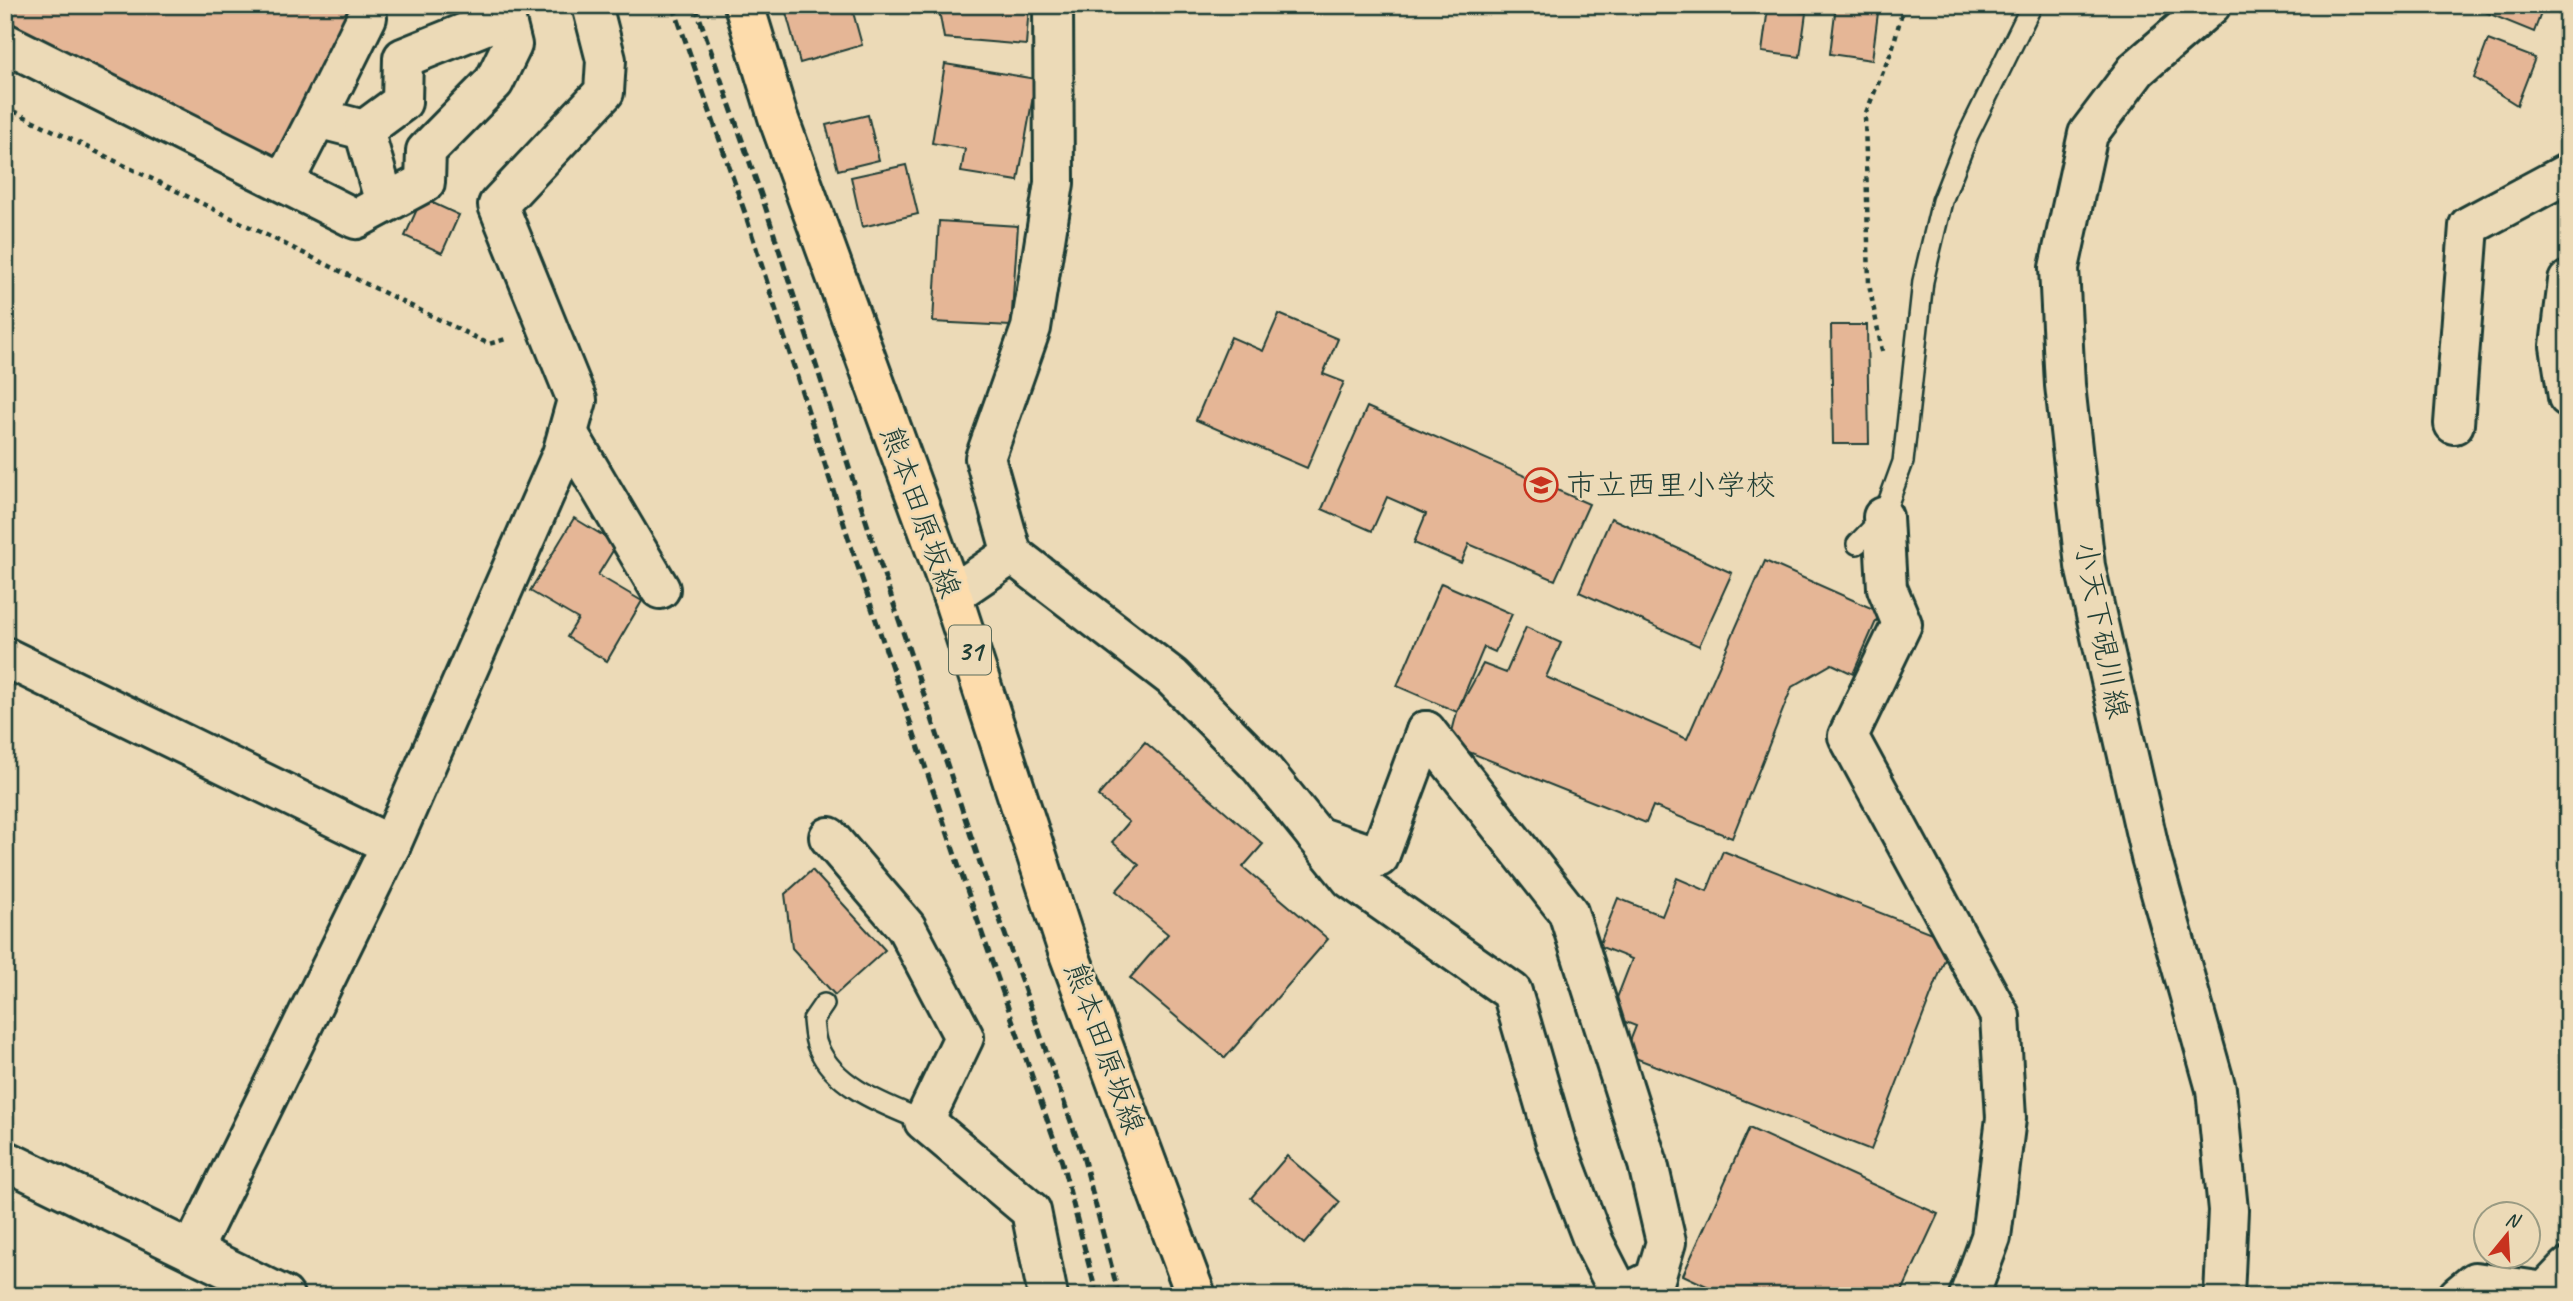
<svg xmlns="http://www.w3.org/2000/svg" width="2573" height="1301" font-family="Caveat,'Klee One',sans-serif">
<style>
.building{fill:#e5b696;stroke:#1f3d34;stroke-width:2}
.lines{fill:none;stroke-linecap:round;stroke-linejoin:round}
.service-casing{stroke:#1f3d34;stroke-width:24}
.minor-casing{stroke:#1f3d34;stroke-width:44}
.secondary-casing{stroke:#1f3d34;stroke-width:44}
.primary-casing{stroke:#1f3d34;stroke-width:44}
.path{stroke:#1f3d34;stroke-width:4.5;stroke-dasharray:5 5;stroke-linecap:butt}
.service{stroke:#ecdab7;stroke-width:19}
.minor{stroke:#ecdab7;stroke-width:38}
.secondary{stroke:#ecdab7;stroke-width:38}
.primary{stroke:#fddcac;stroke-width:38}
.rail{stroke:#1f3d34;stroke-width:5;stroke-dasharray:10 5;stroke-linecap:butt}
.labels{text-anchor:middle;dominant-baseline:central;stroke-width:5;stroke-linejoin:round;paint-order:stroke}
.shield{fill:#ecdab7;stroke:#5c6c5b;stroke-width:2}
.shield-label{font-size:28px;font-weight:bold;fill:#1f3d34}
.poi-label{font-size:30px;fill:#1f3d34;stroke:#ecdab7;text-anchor:start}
.street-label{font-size:30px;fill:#1f3d34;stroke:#ecdab7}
</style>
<rect width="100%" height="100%" fill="#ecdab7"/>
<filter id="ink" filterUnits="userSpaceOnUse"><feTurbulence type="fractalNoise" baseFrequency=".0143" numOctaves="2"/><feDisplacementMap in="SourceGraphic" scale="14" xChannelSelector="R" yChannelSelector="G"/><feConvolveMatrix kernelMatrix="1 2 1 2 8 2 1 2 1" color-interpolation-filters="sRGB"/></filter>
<g filter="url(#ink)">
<g class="building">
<polygon points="5,5 359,5 277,172 5,39"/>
<polygon points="784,5 851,5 862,45 800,63"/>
<polygon points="938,5 1029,5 1026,45 944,38"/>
<polygon points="1836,5 1879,5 1872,60 1830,54"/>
<polygon points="2476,5 2544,5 2534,32 2475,8"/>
<polygon points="1768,8 1806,13 1800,57 1762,52"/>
<polygon points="2488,40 2535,58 2517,105 2474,78"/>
<polygon points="945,64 1036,79 1018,181 961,172 965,149 932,143"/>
<polygon points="868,115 879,160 838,170 826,125"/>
<polygon points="906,165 918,214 862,227 851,177"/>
<polygon points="422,198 459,215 442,253 405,236"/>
<polygon points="939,221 1018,226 1011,326 933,322"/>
<polygon points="1279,314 1338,339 1323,374 1344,382 1307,468 1196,420 1231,337 1263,351"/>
<polygon points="1831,325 1867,325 1869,444 1833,444"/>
<polygon points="1367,407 1589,504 1555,580 1469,544 1461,563 1414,543 1426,514 1387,497 1372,531 1322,509"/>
<polygon points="574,518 617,544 598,575 642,601 607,661 567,637 578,619 530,591"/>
<polygon points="1611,518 1732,573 1699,646 1579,592"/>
<polygon points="1765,561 1880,612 1853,674 1832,664 1792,687 1732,838 1653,806 1646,823 1449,744 1457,712 1483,664 1506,673 1526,627 1561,643 1546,677 1687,739"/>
<polygon points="1441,583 1512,614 1495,652 1484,647 1457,712 1397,686"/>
<polygon points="1145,742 1263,844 1243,867 1328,939 1225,1058 1130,978 1168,934 1116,891 1139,865 1112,842 1129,822 1098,796"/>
<polygon points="1723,851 1952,941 1871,1150 1625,1054 1636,1026 1610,1016 1632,959 1599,946 1618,898 1662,916 1677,878 1707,891"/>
<polygon points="812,870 885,950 835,995 792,948 785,894"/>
<polygon points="1749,1128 1938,1214 1900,1296 1728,1296 1683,1275"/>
<polygon points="1287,1156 1340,1202 1304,1244 1251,1198"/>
</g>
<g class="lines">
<defs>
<g id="service">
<polyline points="1857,544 1883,517 1903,462 1923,281 1942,201 1968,135 2032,5"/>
<path d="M824 1004 813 1020C814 1028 814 1039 818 1047 835 1088 886 1105 924 1121"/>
</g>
<g id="minor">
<polyline points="5,43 356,219 425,182 426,151 494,82 512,45 502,5"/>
<polyline points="317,118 367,17"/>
<polyline points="284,182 317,118 364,130"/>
<polyline points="385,203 364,130 402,102 403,58 505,17"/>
<polyline points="2454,424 2469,226 2568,173"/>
<polyline points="568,433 660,589"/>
<polyline points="1883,517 1887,588 1902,624 1848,736 2000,1016 2006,1118 1991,1237 1969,1296"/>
<polyline points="1012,554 985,458 1031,328 1054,183 1053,5"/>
<polyline points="952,595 1012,554 1172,677 1260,766 1351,879 1512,992 1556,1143 1594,1243 1621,1296"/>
<polyline points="5,657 391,845"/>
<polyline points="1426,731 1568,912 1648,1164 1666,1242 1655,1279 1621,1296"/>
<polyline points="1316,836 1379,857 1426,731"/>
<polyline points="829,837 906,927 964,1037 924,1121 1031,1211 1048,1296"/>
<polyline points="5,1160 284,1296"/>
<polyline points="192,1251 391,845 562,454 577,400 498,205 604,92 606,60 592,5"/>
<polyline points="2458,1296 2475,1282 2545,1292 2568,1268"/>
</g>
<g id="secondary">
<polyline points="2211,5 2137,69 2088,134 2059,268 2065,385 2085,566 2151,857 2216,1089 2228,1210 2224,1296"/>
<polyline points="2568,281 2560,346 2568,397"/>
</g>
<polyline id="primary" points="744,5 778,117 952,595 1069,954 1196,1296"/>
</defs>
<use href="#service" class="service-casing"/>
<use href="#minor" class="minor-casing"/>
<use href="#secondary" class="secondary-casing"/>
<use href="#primary" class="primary-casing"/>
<g class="path">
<polyline points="5,107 489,344 509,338"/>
<polyline points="1882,351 1869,284 1865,115 1892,50 1904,5"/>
</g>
<use href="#service" class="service"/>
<use href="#minor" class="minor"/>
<use href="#secondary" class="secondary"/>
<use href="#primary" class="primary"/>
<g class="rail">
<polyline points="673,5 745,213 850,543 960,870 1062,1162 1097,1296"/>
<polyline points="695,5 765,206 871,536 980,863 1083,1156 1119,1296"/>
</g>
</g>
</g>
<defs>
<symbol id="school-ring" viewBox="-11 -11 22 22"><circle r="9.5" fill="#ecdab7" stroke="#c8321e" stroke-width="1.5"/><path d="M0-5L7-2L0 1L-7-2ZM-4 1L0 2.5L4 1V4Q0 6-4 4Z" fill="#c8321e"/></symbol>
</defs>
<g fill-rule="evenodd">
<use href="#school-ring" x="1522" y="466" width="38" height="38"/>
</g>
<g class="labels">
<rect class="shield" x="949" y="625.5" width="42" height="49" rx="5"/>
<g class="shield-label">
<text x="970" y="650">31</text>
</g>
<g class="poi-label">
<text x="1566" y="485">市立西里小学校</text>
</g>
<g class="street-label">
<text transform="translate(921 512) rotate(70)">熊本田原坂線</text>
<text transform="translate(2102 630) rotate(79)">小天下硯川線</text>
<text transform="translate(1105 1048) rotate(70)">熊本田原坂線</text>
</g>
</g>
<rect width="2573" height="1301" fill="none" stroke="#ecdab7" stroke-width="28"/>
<rect x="14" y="14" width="2545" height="1273" fill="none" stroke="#1f3d34" stroke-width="2.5" filter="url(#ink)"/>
<g transform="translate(2507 1235) rotate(18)"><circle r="33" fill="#ecdab7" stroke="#9a9b83" stroke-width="2"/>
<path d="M0-5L12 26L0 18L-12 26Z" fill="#c8321e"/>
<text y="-10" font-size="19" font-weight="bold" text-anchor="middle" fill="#1f3d34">N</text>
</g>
</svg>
